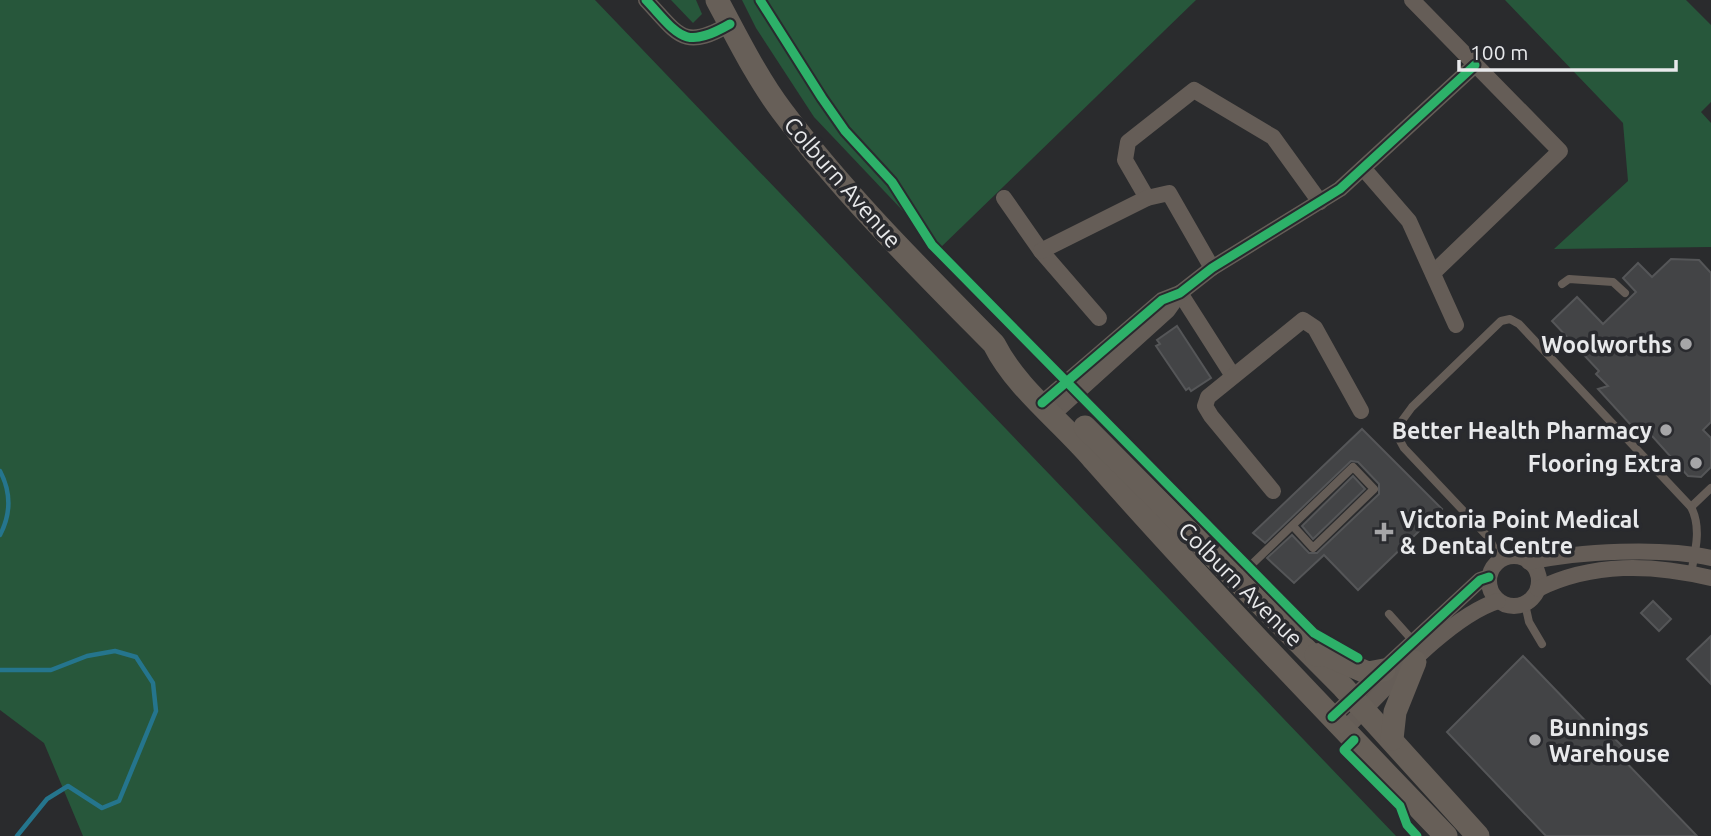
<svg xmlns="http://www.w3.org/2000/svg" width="1711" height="836" font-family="Ubuntu,sans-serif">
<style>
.green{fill:#27573b}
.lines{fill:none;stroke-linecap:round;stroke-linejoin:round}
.stream{stroke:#25758d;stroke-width:4.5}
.building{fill:#434446;stroke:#555658;stroke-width:2}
.service{stroke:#655d57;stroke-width:8}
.minor{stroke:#655d57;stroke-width:16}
.secondary{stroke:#675f58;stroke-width:23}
.cycleway-casing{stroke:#292a2e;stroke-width:13}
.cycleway{stroke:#2db169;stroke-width:9}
.poi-dot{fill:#a6a6a8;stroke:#292a2e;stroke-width:2.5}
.labels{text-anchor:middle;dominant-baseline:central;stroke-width:7;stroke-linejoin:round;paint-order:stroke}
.street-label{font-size:23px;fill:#e8e9eb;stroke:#292a2e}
.poi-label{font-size:23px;font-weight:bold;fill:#e8e9eb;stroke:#292a2e;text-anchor:end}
</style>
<rect width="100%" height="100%" fill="#2a2b2d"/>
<g class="green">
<polygon points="0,0 595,0 1396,836 83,836 44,743 0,710"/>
<polygon points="671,0 696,0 702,14 693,23"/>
<polygon points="742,0 1196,0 939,249 814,117 756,28"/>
<polygon points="1505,0 1686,0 1711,25 1711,102 1701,112 1711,123 1711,247 1554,249 1628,181 1623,123"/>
</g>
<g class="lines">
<g class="stream">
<path d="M0 471C11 492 11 514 0 535"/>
<polyline points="0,670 51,670 87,656 115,651 136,657 153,683 156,711 119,801 102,808 68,786 47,799 17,836"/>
</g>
</g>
<g class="building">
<polygon points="1671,259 1699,260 1711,273 1711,422 1703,430 1711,438 1711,467 1701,477 1688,476 1644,427 1640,435 1598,389 1608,386 1596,374 1599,371 1552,321 1577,297 1603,324 1636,292 1623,278 1638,263 1652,277"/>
<polygon points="1177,326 1211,378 1191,391 1189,388 1186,390 1156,346 1160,344 1157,340"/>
<polygon points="1362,429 1442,509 1358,590 1324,555 1294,583 1267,558 1292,535 1309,553 1317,553 1379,494 1379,484 1358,462 1351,461 1265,543 1253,533"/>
<polygon points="1353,476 1365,489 1313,539 1302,526"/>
<polygon points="1653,601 1671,619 1659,631 1641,613"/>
<polygon points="1711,636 1711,684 1687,659"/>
<polygon points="1523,656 1598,734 1604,728 1622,746 1616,752 1697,836 1546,836 1447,732"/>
</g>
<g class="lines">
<g class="service">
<polyline points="1562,284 1569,279 1613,282 1625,293"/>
<polyline points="1691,507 1711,488"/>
<path d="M1500 560 1489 538 1404 448 1398 437V426L1412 407 1501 321 1510 319 1519 324 1691 507C1702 528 1695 552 1691 573"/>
<polyline points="1239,579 1248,568 1353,467 1374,489 1313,548 1293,526"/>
<polyline points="1525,604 1529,622 1542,644"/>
<polyline points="1389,614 1414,642"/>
</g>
<g class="minor">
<path d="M646 0C679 35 683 51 730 24"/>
<polyline points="1412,0 1560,151 1433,273"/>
<polyline points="1363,168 1409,221 1456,325"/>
<polyline points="1004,198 1041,251 1099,318"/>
<polyline points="1147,198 1125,160 1128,142 1194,90 1273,137 1320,202"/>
<polyline points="1041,251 1147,198 1169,193 1212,268"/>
<polyline points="1180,293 1233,376"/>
<polyline points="1042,403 1162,300 1180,293 1212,268 1340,189 1475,65"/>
<polyline points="1053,414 1168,310 1180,293"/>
<polyline points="1273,491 1211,416 1205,406 1208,397 1303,320 1315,328 1361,411"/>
<circle cx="1514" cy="581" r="25"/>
<path d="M1529 562C1579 551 1662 547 1711 558"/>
<path d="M1538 589C1593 562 1652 564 1711 578"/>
<polyline points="1332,717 1480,580 1489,577"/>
<path d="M1344 730C1384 691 1447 617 1498 601"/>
</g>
<g class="secondary">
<path d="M717 0C737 37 757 78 782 111 845 195 920 269 994 344 1016 388 1062 422 1094 460 1208 589 1327 712 1446 836"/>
<polyline points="1085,427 1343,687 1478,836"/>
<polyline points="1316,655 1324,654 1368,673 1384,670"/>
<polyline points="1392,739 1395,712 1415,662"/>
</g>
<defs>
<g id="cycleway">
<path d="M646 0C679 35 683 51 730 24"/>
<polyline points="760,0 822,98 845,131 892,182 932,245 1314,633 1358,658"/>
<polyline points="1042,403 1162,300 1180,293 1212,268 1340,189 1475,65"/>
<polyline points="1332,717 1480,580 1489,577"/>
<polyline points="1354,740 1344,750 1400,806 1407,825 1417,836"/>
</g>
</defs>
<use href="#cycleway" class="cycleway-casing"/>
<use href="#cycleway" class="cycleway"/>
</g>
<g class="poi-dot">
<circle cx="1686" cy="344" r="7"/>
<circle cx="1666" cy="430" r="7"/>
<circle cx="1696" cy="463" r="7"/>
<path d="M1380.5 521.5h7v7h7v7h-7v7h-7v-7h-7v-7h7z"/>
<circle cx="1535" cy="740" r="7"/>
</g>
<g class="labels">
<g class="street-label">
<text transform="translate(843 182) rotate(49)">Colburn Avenue</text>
<text transform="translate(1241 584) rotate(45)">Colburn Avenue</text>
</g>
<g class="poi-label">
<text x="1672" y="344">Woolworths</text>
<text x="1652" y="430">Better Health Pharmacy</text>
<text x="1682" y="463">Flooring Extra</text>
<text x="1400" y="519" text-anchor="start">Victoria Point Medical<tspan x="1400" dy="26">&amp; Dental Centre</tspan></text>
<text x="1549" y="727" text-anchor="start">Bunnings<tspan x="1549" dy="26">Warehouse</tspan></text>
</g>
</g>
<path d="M1459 60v10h217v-10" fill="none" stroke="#e8e9eb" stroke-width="3.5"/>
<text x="1470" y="60" font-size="21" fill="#e8e9eb" stroke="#292a2e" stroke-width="5" paint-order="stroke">100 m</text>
</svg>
